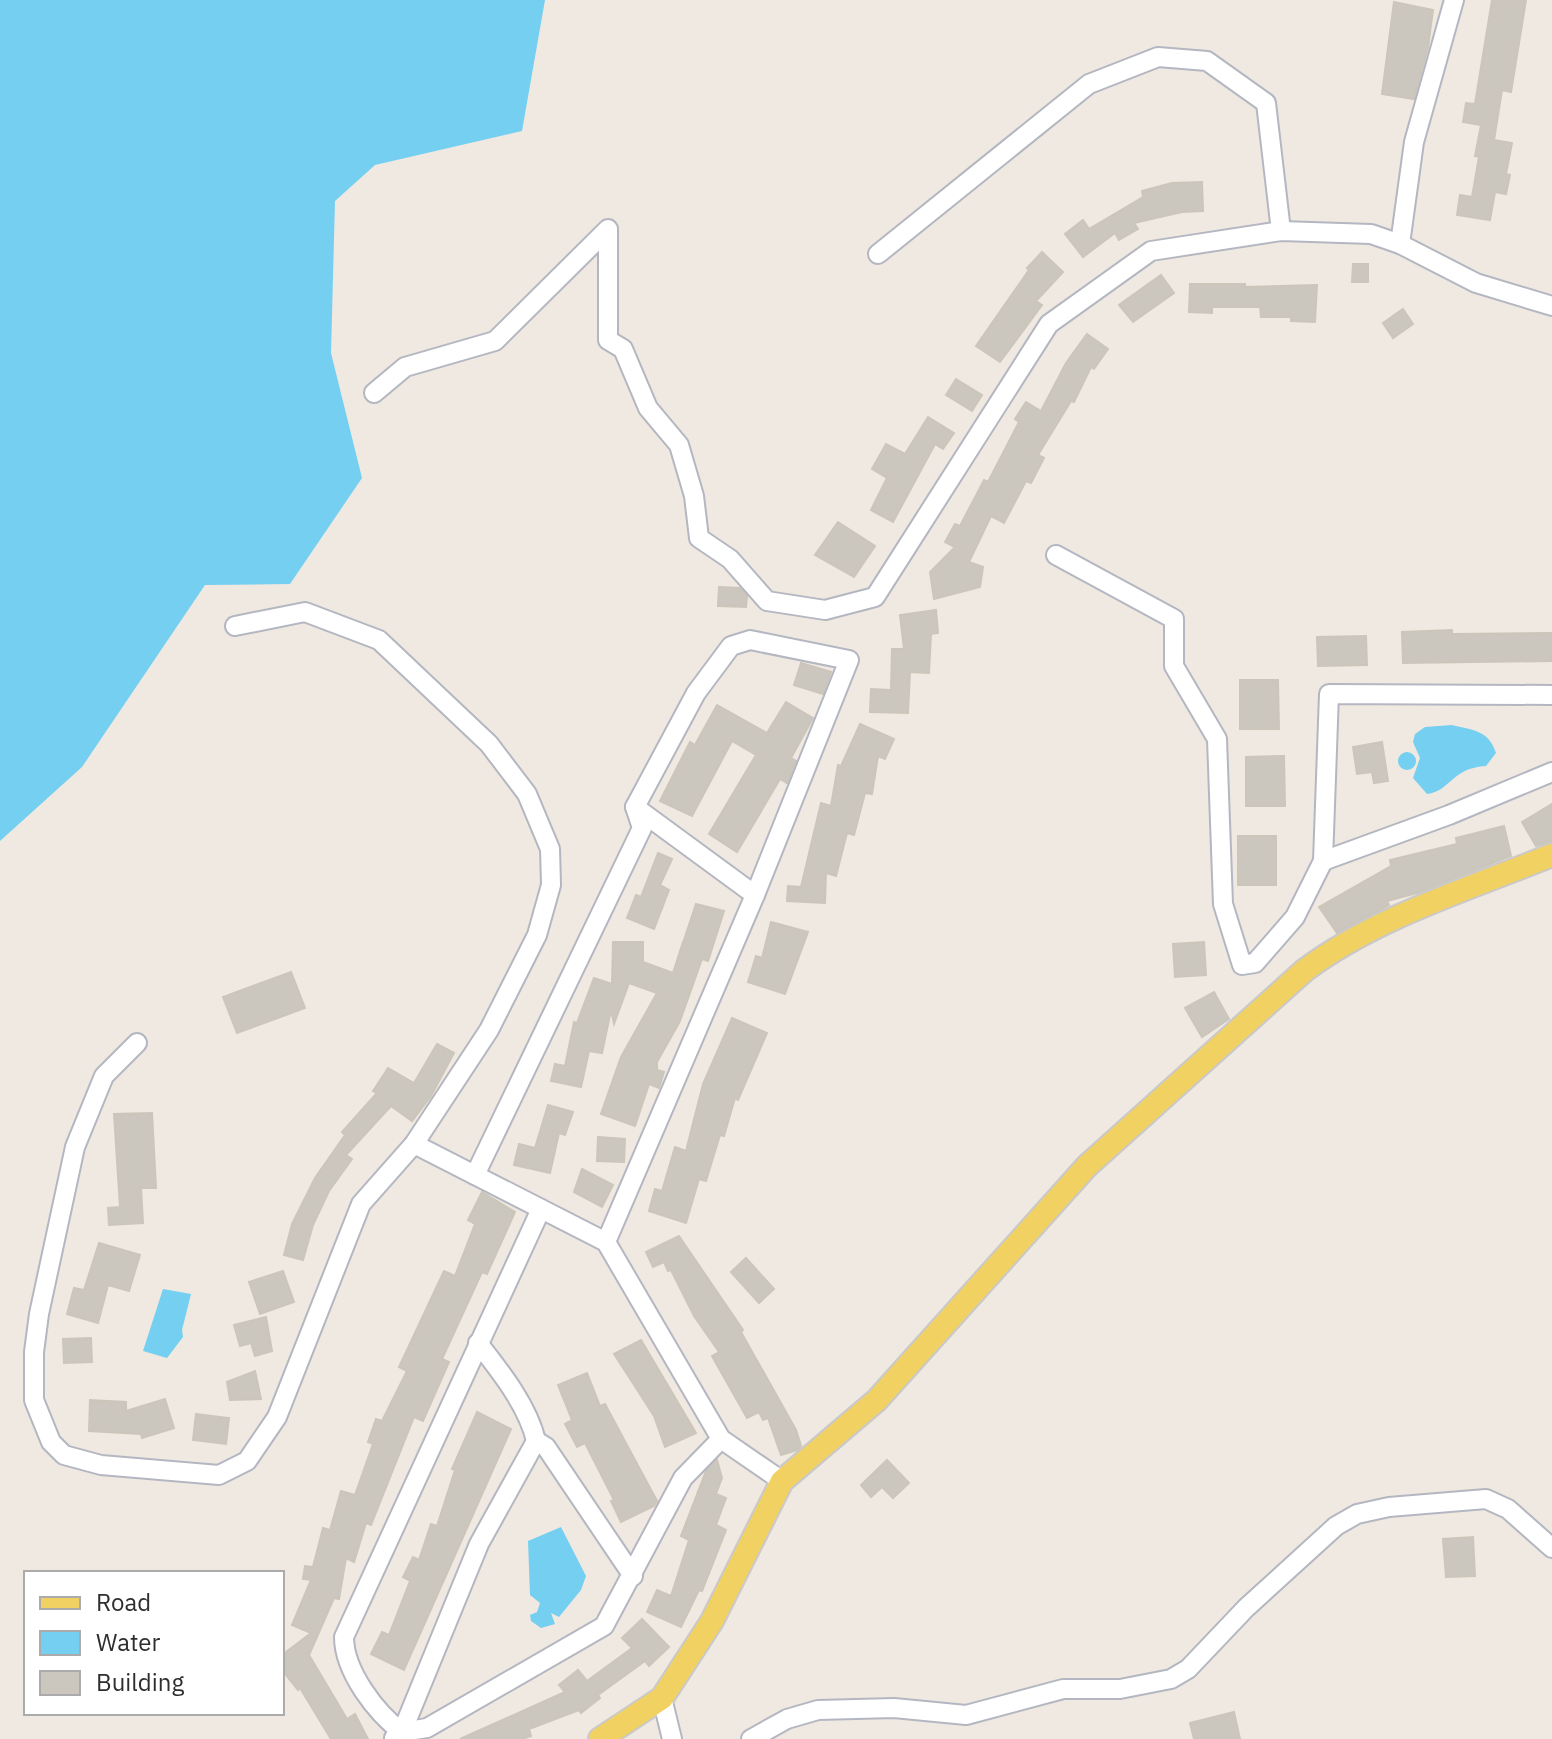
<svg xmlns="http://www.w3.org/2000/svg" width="1552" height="1739" font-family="'IBM Plex Sans',sans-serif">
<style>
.water{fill:#75cff0}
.building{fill:#cbc7bf;stroke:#cbc5ba;stroke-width:2}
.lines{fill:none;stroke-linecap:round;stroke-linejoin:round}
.minor-casing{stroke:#b4b7c1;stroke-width:22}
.major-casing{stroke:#c9c9c9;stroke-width:26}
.minor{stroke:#fff;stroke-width:18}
.major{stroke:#f2d163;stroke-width:22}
</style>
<rect width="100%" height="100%" fill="#efe9e1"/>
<g class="water">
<polygon points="0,0 545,0 522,131 375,165 335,201 331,353 362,478 290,584 205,585 82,767 0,841"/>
<path d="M1452 725C1472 730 1489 730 1496 753L1486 766C1451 768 1451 791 1427 794L1413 778 1420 758 1413 742 1415 734 1425 727Z"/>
<circle cx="1407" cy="761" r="9"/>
<polygon points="163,1289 191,1294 182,1330 183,1337 167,1358 143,1351"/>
<polygon points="561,1527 586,1576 581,1590 559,1617 551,1613 555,1624 541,1628 531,1621 530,1615 537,1612 540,1603 530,1595 528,1541"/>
</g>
<g class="building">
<polygon points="1492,0 1526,0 1511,92 1502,90 1494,140 1512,143 1506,174 1510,175 1506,194 1495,192 1490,220 1457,215 1460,195 1472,197 1479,157 1475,156 1481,125 1463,122 1466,103 1475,104"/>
<polygon points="1394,2 1433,10 1428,47 1414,99 1382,94"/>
<polygon points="1202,182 1203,211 1182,212 1134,223 1138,229 1119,240 1115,233 1083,257 1065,234 1083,220 1089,229 1143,197 1142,191 1172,183"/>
<polygon points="1042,252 1063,272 1036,301 1042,305 1000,362 976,346 1029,270 1027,268"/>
<polygon points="1353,264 1368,264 1368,282 1352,282"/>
<polygon points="1161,275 1174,293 1133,322 1119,305"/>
<polygon points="1190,284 1245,284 1245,287 1317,285 1315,322 1291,321 1291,317 1261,317 1260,307 1212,307 1212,313 1189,312"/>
<polygon points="1403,309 1413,324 1393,338 1383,323"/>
<polygon points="1087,334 1108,349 1094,369 1091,367 1074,402 1071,401 1038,455 1044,458 1031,483 1026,481 1004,523 991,516 969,562 983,567 980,587 934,599 930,572 955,547 945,542 955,524 960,526 984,480 988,482 1019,422 1015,419 1026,402 1041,411 1066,363"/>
<polygon points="956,379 982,395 972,411 946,395"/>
<polygon points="928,417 954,433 943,449 935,444 893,522 871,510 887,478 872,469 886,444 905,454"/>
<polygon points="838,522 875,546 854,577 815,555"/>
<polygon points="719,587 740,588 747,596 746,607 718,606"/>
<polygon points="936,610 938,633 931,634 929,673 910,672 908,713 870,712 871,689 891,690 892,649 904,649 900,615"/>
<polygon points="1452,630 1452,634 1552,633 1552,661 1403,663 1402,632"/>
<polygon points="1366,636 1367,665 1318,666 1317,637"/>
<polygon points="801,663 831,672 823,694 794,685"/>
<polygon points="1240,680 1278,680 1279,729 1240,729"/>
<polygon points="786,702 813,718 791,758 796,761 787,783 780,779 737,852 709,834 756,755 732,741 692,816 660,801 690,742 695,745 717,705 767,733"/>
<polygon points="860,724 894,739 885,759 878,756 872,794 865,793 854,835 847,833 836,876 826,873 825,903 787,901 788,886 801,887 821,803 831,806 838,765 841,766"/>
<polygon points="1382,742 1388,781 1374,783 1372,772 1357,774 1353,747"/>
<polygon points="1284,756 1285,806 1246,806 1246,757"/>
<polygon points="1552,804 1552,841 1536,846 1522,822"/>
<polygon points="1504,826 1511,856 1417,893 1387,901 1389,905 1337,933 1319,907 1391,866 1390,860 1457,844 1456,838"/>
<rect x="1238" y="836" width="38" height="49"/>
<polygon points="658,853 672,859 660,885 669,890 654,929 627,918 636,895 641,897"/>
<polygon points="696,904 724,911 708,961 702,959 680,1021 657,1062 657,1070 664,1072 659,1088 649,1084 635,1126 601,1114 621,1057 657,993 629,983 614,1024 611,1010 602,1053 589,1051 581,1087 551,1081 555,1064 565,1066 574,1022 577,1023 594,978 612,984 613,942 643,942 643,962 673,973 683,942 690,942 684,940"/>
<polygon points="771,922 808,932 785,994 748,982 756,956 762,958"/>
<polygon points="1204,942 1206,975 1175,977 1173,944"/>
<polygon points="291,972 305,1008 237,1033 223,997"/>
<polygon points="1214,992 1229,1019 1202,1037 1185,1008"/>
<polygon points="732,1018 767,1033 738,1100 735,1098 724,1136 720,1135 706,1181 699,1179 686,1223 649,1211 655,1189 662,1191 675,1147 686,1151 703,1084"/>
<polygon points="437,1044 454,1053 431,1096 412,1121 391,1106 346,1155 352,1159 329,1191 313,1225 303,1260 284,1255 292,1224 315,1178 345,1135 342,1132 377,1093 373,1091 388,1068 414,1083"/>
<polygon points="548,1105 573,1112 565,1135 559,1133 550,1173 514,1165 519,1144 535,1148"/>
<polygon points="152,1113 156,1188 141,1188 143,1223 109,1225 108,1208 120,1207 114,1114"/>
<polygon points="598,1137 625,1139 624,1162 597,1161"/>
<polygon points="582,1169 613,1185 602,1207 574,1192"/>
<polygon points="482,1192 515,1212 487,1274 482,1272 442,1359 449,1362 423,1421 414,1417 371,1525 366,1523 354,1562 346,1558 339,1599 334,1598 309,1655 347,1719 355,1714 368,1739 331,1739 300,1688 298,1690 282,1670 282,1655 311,1633 292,1625 311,1580 303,1579 305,1566 313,1567 323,1528 330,1530 341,1491 355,1495 373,1444 368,1442 376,1419 382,1421 407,1371 399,1367 444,1271 455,1276 475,1224 468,1220"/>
<polygon points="679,1236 743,1330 741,1332 796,1430 801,1446 797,1450 781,1455 768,1418 763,1420 759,1412 747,1418 712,1356 719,1352 694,1316 671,1270 668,1271 664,1262 653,1267 646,1252"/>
<polygon points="99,1243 140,1255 129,1291 108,1285 98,1323 67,1314 74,1288 84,1290"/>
<polygon points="746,1258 774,1289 759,1303 731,1272"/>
<polygon points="283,1271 294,1302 260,1314 249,1282"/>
<polygon points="266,1317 272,1351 255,1356 251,1343 240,1346 234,1325"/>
<polygon points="91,1338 92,1362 64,1363 63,1339"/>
<polygon points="641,1340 696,1433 665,1447 654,1416 614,1354"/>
<polygon points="255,1371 261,1399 230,1400 227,1382"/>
<polygon points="587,1373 600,1406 605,1404 657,1501 654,1506 621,1522 611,1501 614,1500 585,1443 577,1447 565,1424 572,1420 558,1385"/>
<polygon points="165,1399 174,1428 142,1438 141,1434 89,1431 90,1400 126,1402 126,1411"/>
<polygon points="477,1412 511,1429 404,1670 371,1654 382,1632 389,1635 410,1581 403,1577 413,1557 419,1560 431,1524 437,1526 455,1470 452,1469"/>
<polygon points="196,1414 229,1418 226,1444 193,1440"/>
<polygon points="717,1460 722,1478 716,1494 726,1498 716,1525 726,1530 702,1591 699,1590 681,1627 647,1612 657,1590 671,1596 689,1540 681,1536 706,1471"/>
<polygon points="887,1460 909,1483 893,1498 882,1487 871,1497 861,1485"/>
<polygon points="1473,1537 1475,1576 1446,1577 1443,1539"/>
<polygon points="642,1619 669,1647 649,1666 645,1661 598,1695 600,1698 581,1713 579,1710 529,1729 531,1736 522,1739 460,1739 565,1692 559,1685 578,1670 587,1681 632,1648 622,1638"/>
<polygon points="1234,1712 1240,1739 1194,1739 1190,1723"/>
</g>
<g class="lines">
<defs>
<g id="minor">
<polyline points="1400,244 1414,142 1454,0"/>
<polyline points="878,254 1089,84 1158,57 1207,61 1266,103 1281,231"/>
<polyline points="374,393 405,367 495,341 608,229 608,340 623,349 648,408 679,445 694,496 699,538 730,559 767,601 825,610 875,597 1049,324 1151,251 1281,231 1371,234 1400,244 1476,283 1552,306"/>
<polyline points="1056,555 1174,619 1174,666 1217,739 1223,904 1242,965 1255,963 1295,917 1323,861 1329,694 1552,695"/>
<polyline points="635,807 755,895"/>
<polyline points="1323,861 1449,815 1552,772"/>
<polyline points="137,1043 104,1076 75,1147 39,1314 34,1352 34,1400 51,1442 64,1455 101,1465 219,1475 247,1461 277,1417 361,1204 414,1144 489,1030 537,935 551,885 550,849 527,794 489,744 379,640 305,612 235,626"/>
<polyline points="414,1144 606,1242 721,1439 782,1481"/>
<polyline points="475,1175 642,828 635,807 696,693 731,646 750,640 849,660 755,895 606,1242"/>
<polyline points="536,1441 546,1447 633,1576"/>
<polyline points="662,1698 672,1739"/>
<path d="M402 1732C376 1713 344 1671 344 1637L541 1209"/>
<path d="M402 1732 479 1544 536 1441C528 1406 500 1371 478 1343"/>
<polyline points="394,1738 402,1732 427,1728 604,1626 683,1478 721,1439"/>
<polyline points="751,1739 787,1719 818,1710 894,1708 966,1715 1063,1689 1120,1689 1171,1679 1188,1669 1246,1608 1336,1526 1357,1514 1389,1507 1486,1499 1508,1509 1552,1548"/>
</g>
<path id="major" d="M600 1739 662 1698 712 1621 782 1481 877 1400 1087 1166 1305 970C1378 916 1469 889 1552 855"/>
</defs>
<use href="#minor" class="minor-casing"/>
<use href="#major" class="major-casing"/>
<use href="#minor" class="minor"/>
<use href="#major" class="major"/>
</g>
<rect x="24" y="1571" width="260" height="144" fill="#ffffff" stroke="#ababab" stroke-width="2"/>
<rect x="40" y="1597" width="40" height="12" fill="#f2d163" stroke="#ababab" stroke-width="2"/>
<text x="96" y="1611" font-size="24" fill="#2e2e2e">Road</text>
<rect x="40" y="1631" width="40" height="24" fill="#75cff0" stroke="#ababab" stroke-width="2"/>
<text x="96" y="1651" font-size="24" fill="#2e2e2e">Water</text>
<rect x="40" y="1671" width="40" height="24" fill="#cbc7bf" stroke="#ababab" stroke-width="2"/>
<text x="96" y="1691" font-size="24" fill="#2e2e2e">Building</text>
</svg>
